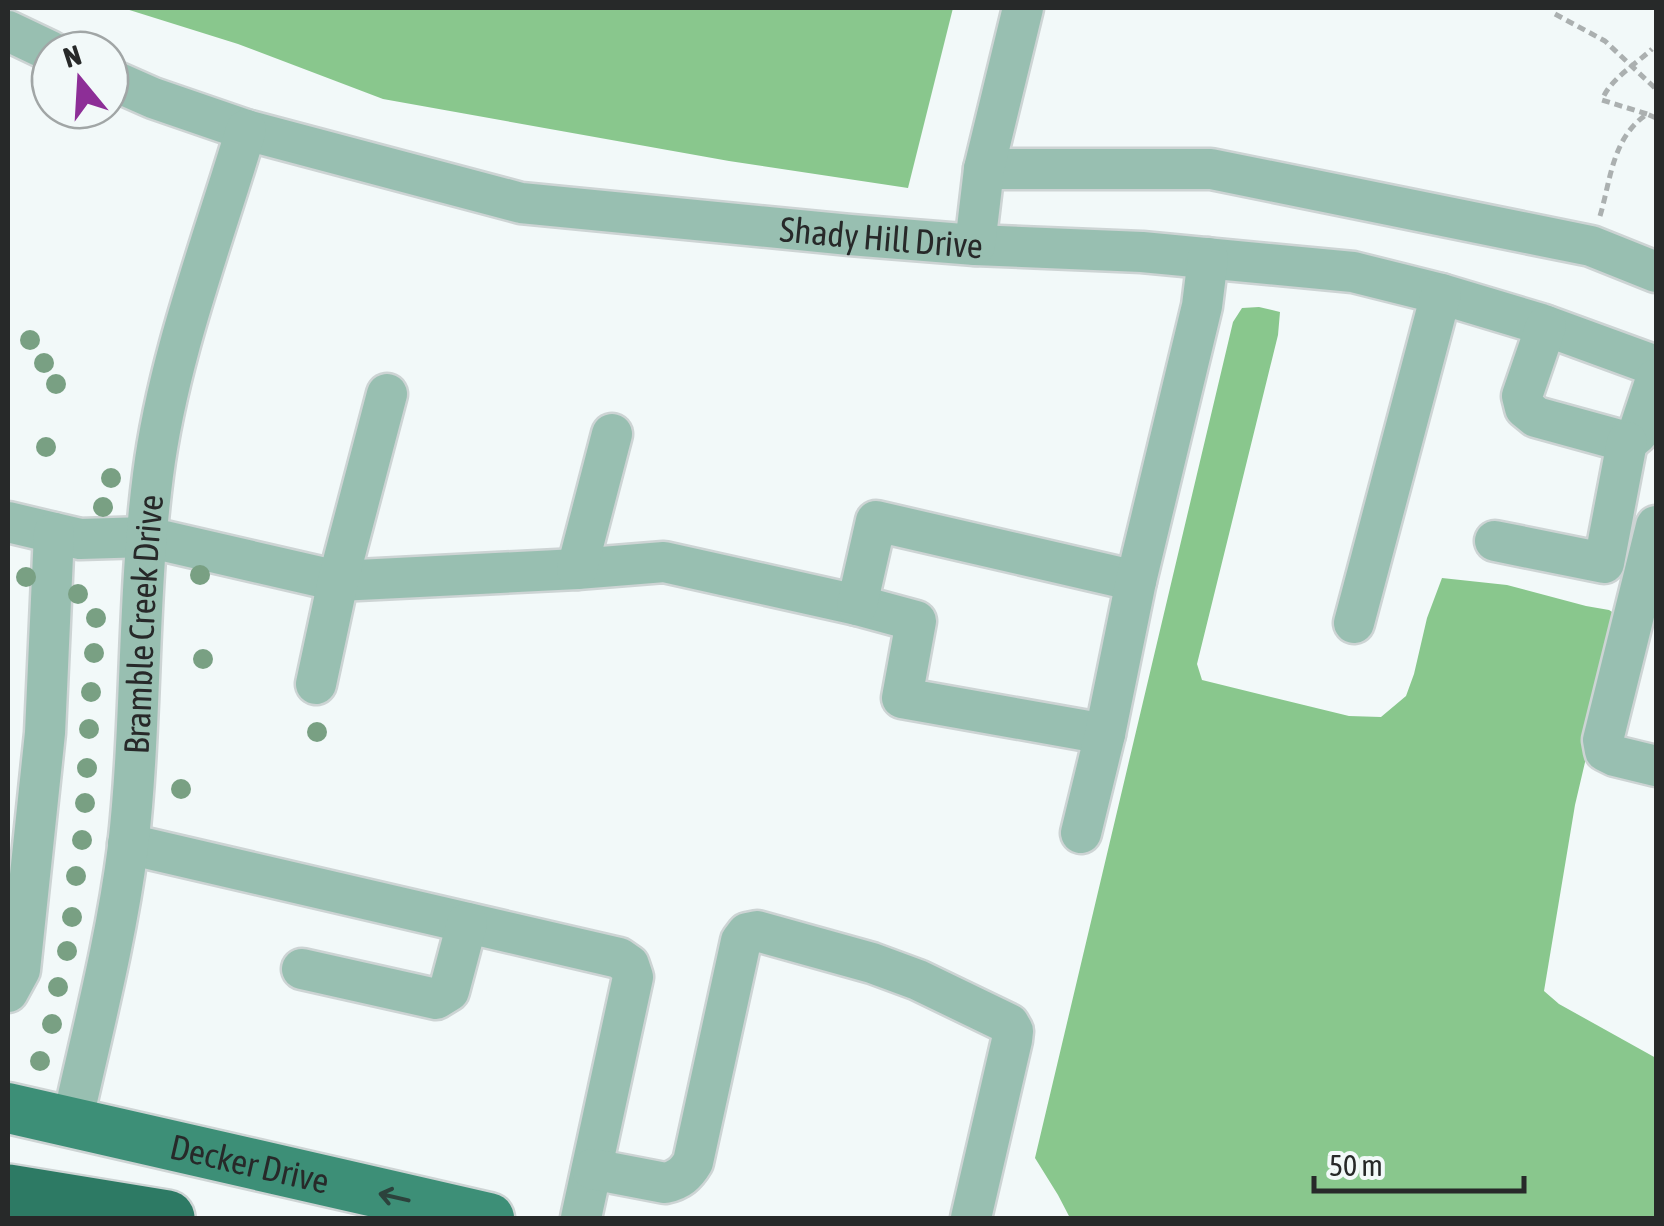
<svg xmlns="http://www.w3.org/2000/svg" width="1664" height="1226" font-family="'Asap Condensed',sans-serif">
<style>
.forest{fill:#89c78d}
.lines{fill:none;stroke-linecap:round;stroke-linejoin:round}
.minor-casing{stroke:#cdd4d4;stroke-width:45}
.major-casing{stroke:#cdd4d4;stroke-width:55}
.highway-casing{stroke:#cdd4d4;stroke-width:60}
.path{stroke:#abb0b0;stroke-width:5;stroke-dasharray:8 5;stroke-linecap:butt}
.minor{stroke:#98bfb1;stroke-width:40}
.major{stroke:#3d8f77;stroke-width:50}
.highway{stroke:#2d7a64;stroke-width:55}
.tree{fill:#79a083}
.oneway{stroke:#2c423c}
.labels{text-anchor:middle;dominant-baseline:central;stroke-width:10;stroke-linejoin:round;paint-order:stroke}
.street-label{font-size:35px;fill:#272929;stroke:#f2f9f9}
</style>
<rect width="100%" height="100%" fill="#f2f9f9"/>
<g class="forest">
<polygon points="123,8 953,8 908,188 729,161 383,99 238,44"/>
<polygon points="1259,307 1280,312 1278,335 1197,664 1202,680 1349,716 1381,717 1406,696 1414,674 1427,618 1442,578 1507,585 1586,606 1609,610 1617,615 1615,634 1575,805 1544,991 1559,1004 1656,1058 1656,1218 1488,1218 1479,1216 1477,1218 1070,1218 1058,1195 1035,1158 1233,322 1242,308"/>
</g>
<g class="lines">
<defs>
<g id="minor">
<polyline points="8,31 50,51"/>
<path id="s1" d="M110 79 153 98 246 130 521 203 850 235 975 245 1142 252 1353 272 1441 294 1541 324 1656 366"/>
<polyline points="984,169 1211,169 1591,246 1656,272"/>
<polyline points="975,245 984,169 1023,8"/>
<polyline points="1546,326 1522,396 1525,408 1536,417 1627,442 1638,433 1656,379"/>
<polyline points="8,522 80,539 147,537 338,581 577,569 664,562 857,605 916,621 902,698 1105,734"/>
<polyline points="1656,526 1603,740 1605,751 1615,756 1656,766"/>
<polyline points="1495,541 1604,563 1627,442"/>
<polyline points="577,569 612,434"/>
<polyline points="857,605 876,521 1136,581"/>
<polyline points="1354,623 1441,294"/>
<polyline points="316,684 338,581 387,394"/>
<polyline points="1081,833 1105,734 1136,581 1202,306 1208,258"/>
<polyline points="128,844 619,958 629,965 633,977 581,1218"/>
<polyline points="302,969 436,999 449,991 467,923"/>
<polyline points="8,992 20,970 45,733 54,533"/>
<path id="s2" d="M72 1123C92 1032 116 941 128 847 142 724 137 599 153 475 168 357 212 244 246 130"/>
<path d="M592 1169 665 1183C679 1180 686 1174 693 1162L741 941 747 933 757 931 872 963 918 980 1009 1024 1013 1031 1012 1040 971 1218"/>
</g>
<g id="major">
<path id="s3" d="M8 1108 489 1218"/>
</g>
<polyline id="highway" points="8,1192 167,1218"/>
</defs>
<use href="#minor" class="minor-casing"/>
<use href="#major" class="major-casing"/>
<use href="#highway" class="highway-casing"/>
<g class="path">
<polyline points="1555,14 1605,41 1656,89"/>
<path d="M1647 114 1602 100C1610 79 1635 65 1652 49"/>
<path d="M1600 216C1611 179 1612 138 1647 114L1656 118"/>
</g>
<use href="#minor" class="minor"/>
<use href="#major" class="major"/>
<use href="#highway" class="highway"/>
</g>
<g class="tree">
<circle cx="30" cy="340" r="10"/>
<circle cx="44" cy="363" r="10"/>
<circle cx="56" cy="384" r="10"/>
<circle cx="46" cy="447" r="10"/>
<circle cx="111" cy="478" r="10"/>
<circle cx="103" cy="507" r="10"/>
<circle cx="200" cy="575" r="10"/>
<circle cx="26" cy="577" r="10"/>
<circle cx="78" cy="594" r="10"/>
<circle cx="96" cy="618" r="10"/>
<circle cx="94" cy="653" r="10"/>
<circle cx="203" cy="659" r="10"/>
<circle cx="91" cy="692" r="10"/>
<circle cx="89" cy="729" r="10"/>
<circle cx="317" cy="732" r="10"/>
<circle cx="87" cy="768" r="10"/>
<circle cx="181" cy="789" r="10"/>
<circle cx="85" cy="803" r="10"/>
<circle cx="82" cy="840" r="10"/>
<circle cx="76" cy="876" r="10"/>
<circle cx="72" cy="917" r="10"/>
<circle cx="67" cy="951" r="10"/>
<circle cx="58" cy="987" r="10"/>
<circle cx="52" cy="1024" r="10"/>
<circle cx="40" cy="1061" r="10"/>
</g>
<defs><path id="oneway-shaft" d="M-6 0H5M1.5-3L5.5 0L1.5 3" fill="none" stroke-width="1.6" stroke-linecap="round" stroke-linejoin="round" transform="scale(2.5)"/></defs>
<use class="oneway" href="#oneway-shaft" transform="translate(394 1197) rotate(-167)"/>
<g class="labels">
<g class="street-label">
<text stroke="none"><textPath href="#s1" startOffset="792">Shady Hill Drive</textPath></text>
<text stroke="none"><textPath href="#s2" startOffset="505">Bramble Creek Drive</textPath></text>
<text stroke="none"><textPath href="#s3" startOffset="248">Decker Drive</textPath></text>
</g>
</g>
<rect width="1664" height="1226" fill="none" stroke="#272929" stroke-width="20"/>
<g transform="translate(80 80) rotate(342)"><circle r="48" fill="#f2f9f9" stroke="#a1a6a6" stroke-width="2.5"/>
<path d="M0-8L18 38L0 25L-18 38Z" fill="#8d2e97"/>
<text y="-15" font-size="28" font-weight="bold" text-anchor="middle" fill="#272929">N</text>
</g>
<path d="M1314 1176v15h210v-15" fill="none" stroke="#272929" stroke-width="5"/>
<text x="1329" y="1176" font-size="30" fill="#272929" stroke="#f2f9f9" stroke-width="8" paint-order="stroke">50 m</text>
</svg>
